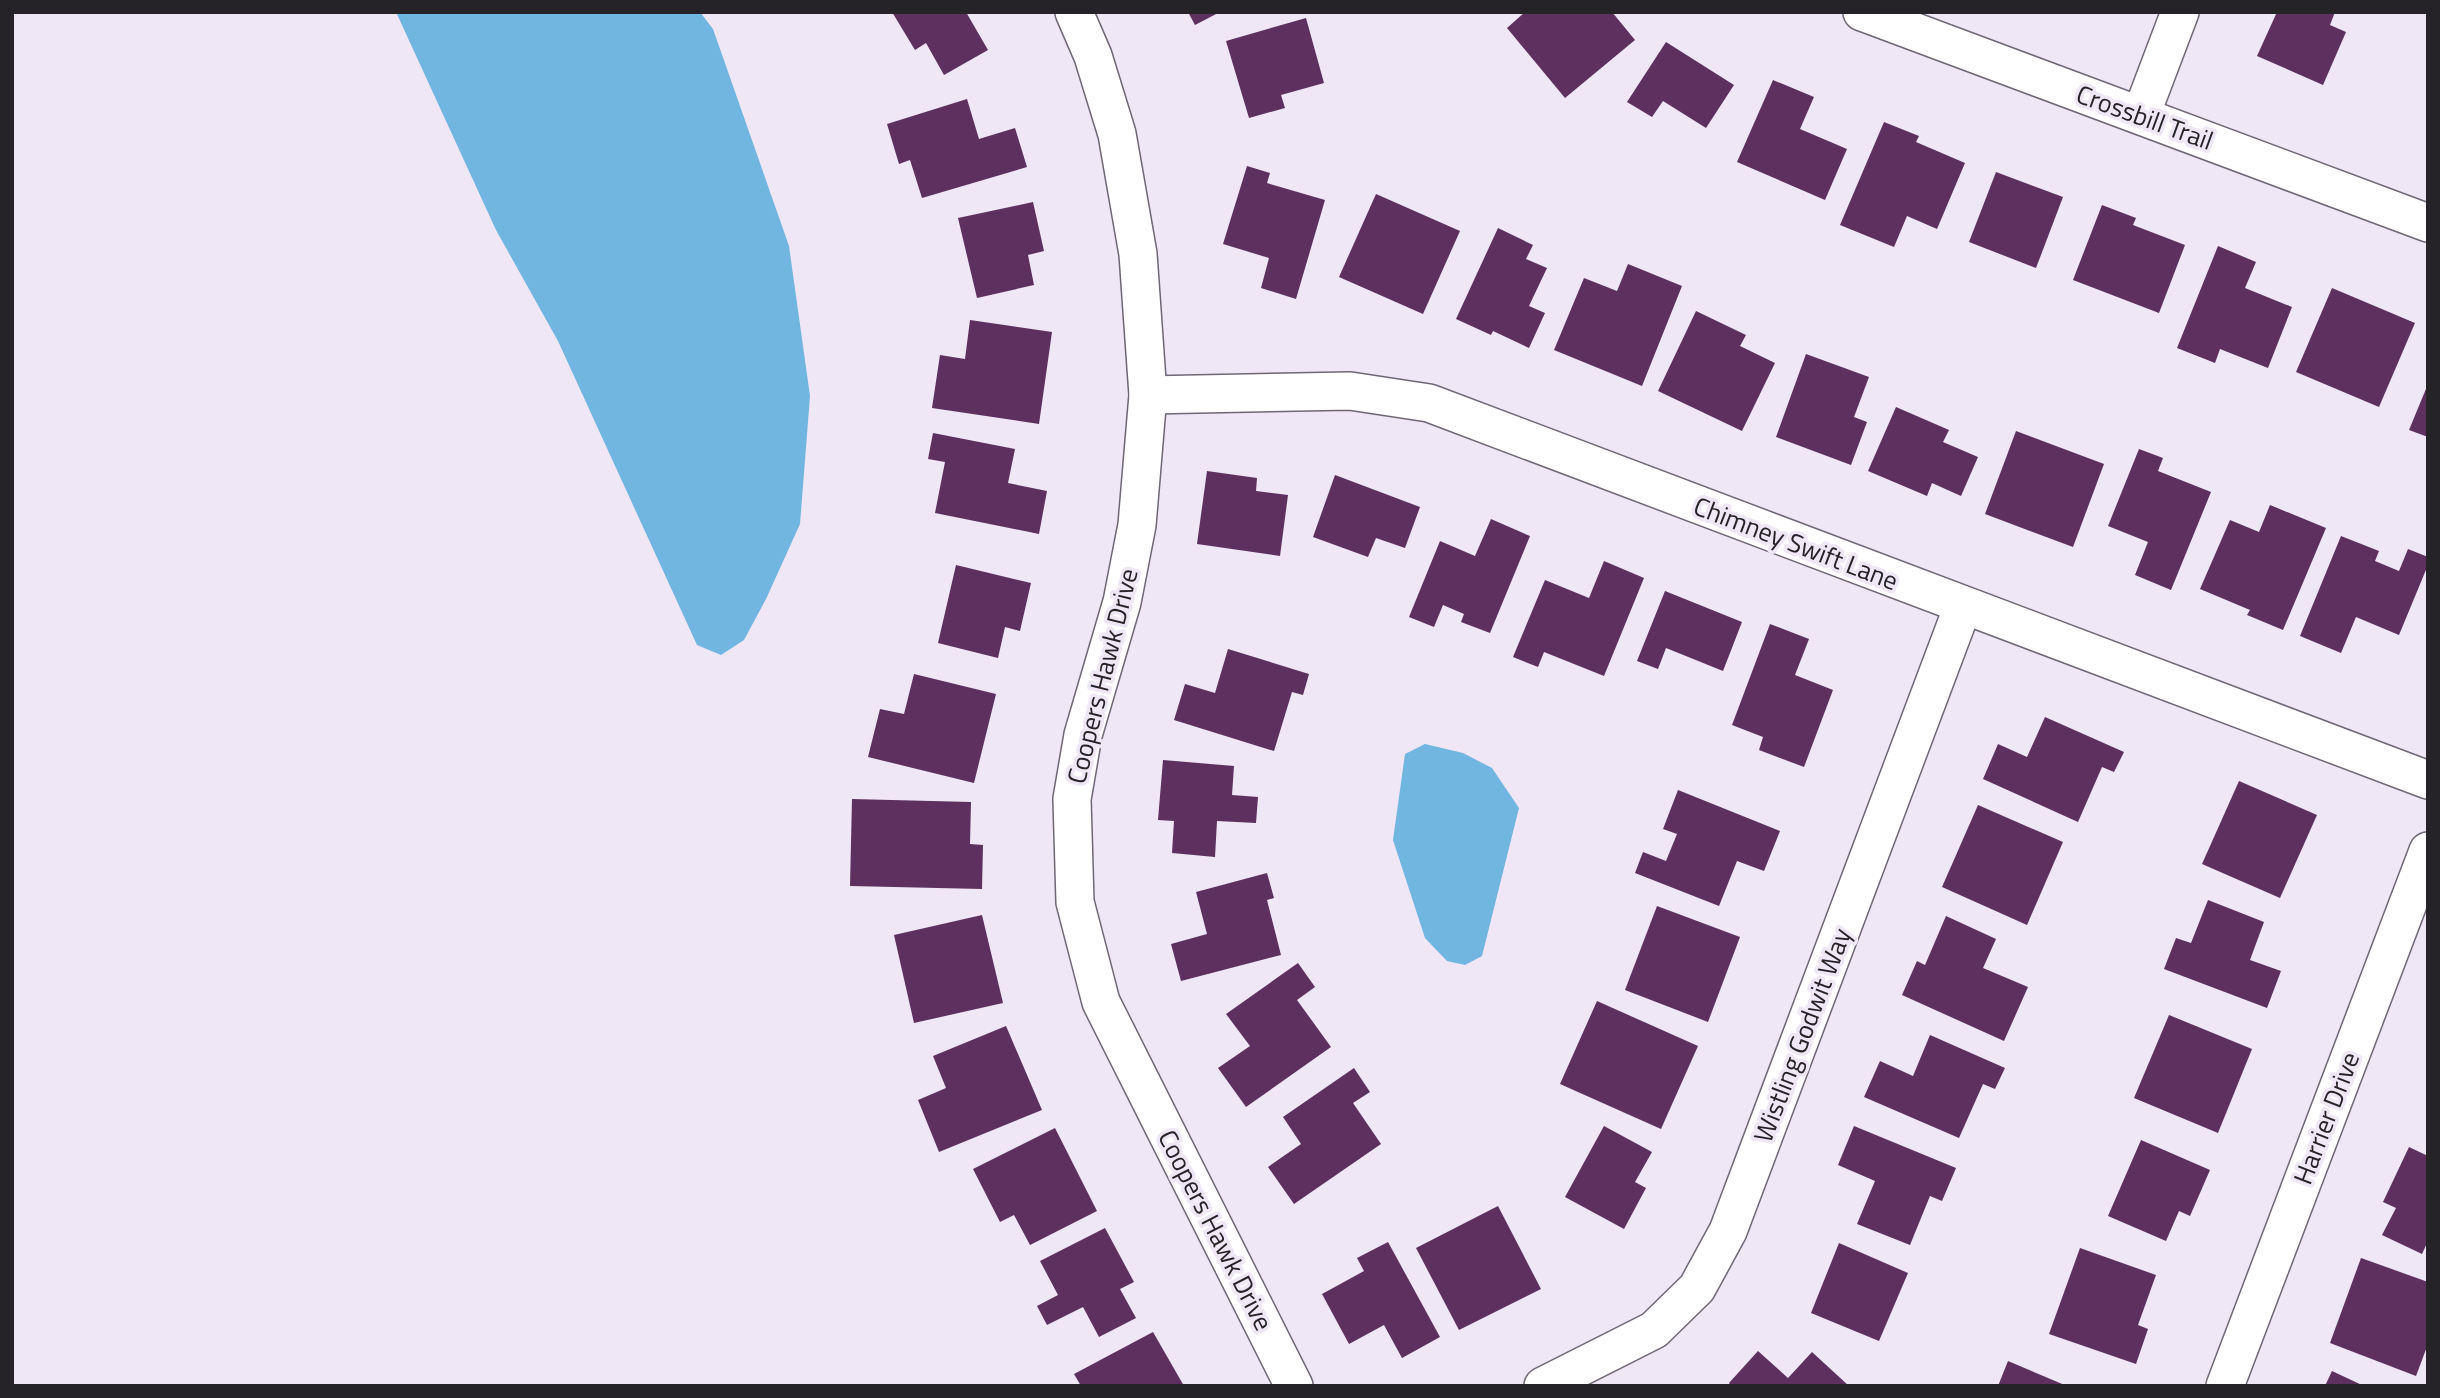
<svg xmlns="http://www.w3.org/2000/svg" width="2440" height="1398" font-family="'Titillium Web',sans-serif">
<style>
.water{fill:#71b5e1}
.building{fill:#5d3060}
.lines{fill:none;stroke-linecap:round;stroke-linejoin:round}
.street-casing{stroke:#6f6775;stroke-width:40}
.street{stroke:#fff;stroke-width:37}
.labels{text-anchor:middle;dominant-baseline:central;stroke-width:7;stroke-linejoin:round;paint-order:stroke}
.street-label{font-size:26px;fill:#252228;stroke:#efe6f6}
</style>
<rect width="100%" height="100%" fill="#efe6f6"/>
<g class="water">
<polygon points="396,12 700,12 713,29 789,246 810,396 800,524 766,599 744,640 721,655 697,645 558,341 496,230"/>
<polygon points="1425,744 1463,753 1492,768 1519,808 1482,956 1465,965 1447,961 1425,938 1393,840 1405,754"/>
</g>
<g class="building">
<polygon points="892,12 966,12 988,50 944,75 926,43 915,50"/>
<polygon points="1188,12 1220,12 1195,25"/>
<polygon points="1525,12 1612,12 1635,40 1565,98 1507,28"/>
<polygon points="2277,12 2335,12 2330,25 2346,32 2323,85 2257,56"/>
<polygon points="1306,18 1324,83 1281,95 1285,108 1249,118 1226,41"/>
<polygon points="1666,42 1734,85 1706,128 1663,101 1652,117 1627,102"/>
<polygon points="1773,80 1814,97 1800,129 1847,149 1825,200 1737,162"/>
<polygon points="967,99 979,139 1015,128 1027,167 922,198 910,160 899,164 887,124"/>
<polygon points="1884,122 1919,136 1916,142 1965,163 1937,229 1907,216 1894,247 1840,225"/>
<polygon points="1247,166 1270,173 1267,183 1325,200 1296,299 1261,288 1269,258 1223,244"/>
<polygon points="1996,172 2063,197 2036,268 1969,242"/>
<polygon points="1376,194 1460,231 1423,314 1339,277"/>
<polygon points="1033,202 1044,251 1028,255 1034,285 977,298 958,218"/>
<polygon points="2102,205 2136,218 2133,225 2185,245 2159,313 2073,280"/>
<polygon points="1498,228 1533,245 1526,259 1547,268 1529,306 1545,313 1529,348 1493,331 1491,335 1456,319"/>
<polygon points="2218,246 2256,262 2245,288 2292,307 2268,368 2220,349 2215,363 2177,348"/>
<polygon points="1628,264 1682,286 1642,386 1554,350 1584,278 1617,291"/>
<polygon points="2332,288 2415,323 2379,407 2296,372"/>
<polygon points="1696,311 1746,335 1740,346 1775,363 1742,431 1658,391"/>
<polygon points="970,320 1052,332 1039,424 932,408 940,355 965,359"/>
<polygon points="1806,354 1869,377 1854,417 1867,422 1851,465 1776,437"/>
<polygon points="2428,384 2428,437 2409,430"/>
<polygon points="1896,407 1949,430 1943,442 1978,457 1961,496 1932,483 1927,496 1868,471"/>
<polygon points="2016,431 2104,464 2073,547 1985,514"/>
<polygon points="933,433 1015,449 1008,483 1047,491 1039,534 935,513 945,462 928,459"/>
<polygon points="2139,449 2163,458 2158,471 2211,492 2171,590 2135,575 2148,542 2108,526"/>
<polygon points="1207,471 1257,478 1256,491 1288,495 1280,556 1197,544"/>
<polygon points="1335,475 1420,507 1405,548 1376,538 1368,557 1313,537"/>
<polygon points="2270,505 2326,528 2283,630 2247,615 2250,610 2200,589 2230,520 2259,532"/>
<polygon points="1491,519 1530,536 1490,633 1461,622 1464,614 1443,605 1434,627 1409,617 1440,541 1475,556"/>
<polygon points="2341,536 2379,551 2375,561 2399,571 2408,549 2428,557 2428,565 2399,635 2356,617 2341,653 2300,636"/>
<polygon points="1604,561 1644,578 1604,676 1544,652 1538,667 1513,657 1545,580 1589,598"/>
<polygon points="956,565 1031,583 1020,631 1005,627 998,658 938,643"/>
<polygon points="1665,591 1742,622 1723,671 1666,648 1658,669 1637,661"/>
<polygon points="1770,624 1809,639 1795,675 1833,690 1804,767 1759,750 1763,737 1732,725"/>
<polygon points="1228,649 1309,674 1303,695 1292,692 1274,751 1174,720 1185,684 1215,693"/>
<polygon points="914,674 996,694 974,783 868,757 880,709 904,714"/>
<polygon points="2045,717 2124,752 2114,772 2102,767 2078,822 1983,779 1998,744 2027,757"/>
<polygon points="1163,760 1234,766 1232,795 1258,797 1256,823 1217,821 1215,857 1172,853 1174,821 1158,820"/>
<polygon points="2239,781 2317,815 2280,898 2202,864"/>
<polygon points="1678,790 1780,831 1764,871 1737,861 1719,906 1635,873 1643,852 1666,861 1677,834 1663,829"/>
<polygon points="852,799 971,802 970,844 983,845 982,889 850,886"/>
<polygon points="1978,805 2063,842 2027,925 1942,887"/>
<polygon points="1267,873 1274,898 1267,900 1281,955 1181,981 1171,944 1207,934 1196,892"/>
<polygon points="2208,900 2264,922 2250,960 2281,971 2267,1008 2164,969 2176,938 2191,943"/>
<polygon points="1657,906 1740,937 1708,1022 1625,990"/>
<polygon points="982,915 1003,1003 914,1023 894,935"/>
<polygon points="1946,916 1996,939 1983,968 2028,987 2004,1041 1902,995 1917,961 1925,965"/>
<polygon points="1298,963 1315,987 1297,1000 1331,1047 1246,1107 1218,1068 1250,1046 1226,1014"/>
<polygon points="1597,1001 1698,1046 1661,1129 1560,1084"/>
<polygon points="2169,1015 2252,1049 2218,1133 2134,1098"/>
<polygon points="1006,1026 1042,1110 939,1152 918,1100 946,1088 933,1056"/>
<polygon points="1930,1035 2005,1068 1995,1089 1983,1084 1959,1138 1864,1097 1880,1061 1913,1076"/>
<polygon points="1354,1068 1370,1092 1353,1103 1381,1144 1294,1204 1268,1167 1301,1144 1283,1117"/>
<polygon points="1604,1126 1652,1152 1635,1182 1646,1188 1624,1229 1565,1197"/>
<polygon points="1854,1126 1956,1168 1942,1201 1930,1196 1910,1245 1857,1224 1875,1181 1838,1165"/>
<polygon points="1055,1128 1097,1211 1030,1245 1014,1215 1000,1222 973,1169"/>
<polygon points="2141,1140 2210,1170 2190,1216 2179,1211 2166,1241 2108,1216"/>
<polygon points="2409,1147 2428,1156 2428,1241 2422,1254 2382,1235 2396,1208 2383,1202"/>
<polygon points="1498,1206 1541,1289 1459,1330 1416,1248"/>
<polygon points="1105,1228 1134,1282 1120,1289 1136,1318 1099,1337 1083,1307 1047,1325 1037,1306 1058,1295 1040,1261"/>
<polygon points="1388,1242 1440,1337 1402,1358 1384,1325 1349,1344 1322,1294 1364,1271 1357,1258"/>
<polygon points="1839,1243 1908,1273 1879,1341 1811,1313"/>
<polygon points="2080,1248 2156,1275 2138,1325 2148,1329 2136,1364 2049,1334"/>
<polygon points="2361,1258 2428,1282 2428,1344 2416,1376 2330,1343"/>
<polygon points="1153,1332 1184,1386 1081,1386 1074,1374"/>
<polygon points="1758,1351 1788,1378 1812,1352 1849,1386 1731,1386 1729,1383"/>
<polygon points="2008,1361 2067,1386 1998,1386"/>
<polygon points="2332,1371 2364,1386 2325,1386"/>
</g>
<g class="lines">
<defs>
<g id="street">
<polyline points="1074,12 1093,56 1117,134 1138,254 1148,395 1137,525 1122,602 1083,735 1072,799 1075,902 1101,1002 1294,1386"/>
<polyline points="1862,12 2428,223"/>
<polyline points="2141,115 2180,12"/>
<polyline points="1148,395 1350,391 1429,403 2428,780"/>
<polyline points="1543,1386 1654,1330 1697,1288 1728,1231 1963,606"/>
<polyline points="2225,1386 2428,851"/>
</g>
</defs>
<use href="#street" class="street-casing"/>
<use href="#street" class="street"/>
</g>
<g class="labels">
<g class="street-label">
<text transform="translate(2145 117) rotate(20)">Crossbill Trail</text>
<text transform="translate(1796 543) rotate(21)">Chimney Swift Lane</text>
<text transform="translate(1102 676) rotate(-76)">Coopers Hawk Drive</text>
<text transform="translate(1802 1035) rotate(-69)">Wistling Godwit Way</text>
<text transform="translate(2326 1118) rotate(-69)">Harrier Drive</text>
<text transform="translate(1216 1230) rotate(63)">Coopers Hawk Drive</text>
</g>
</g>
<rect width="2440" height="1398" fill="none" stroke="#252228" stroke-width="28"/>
</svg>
